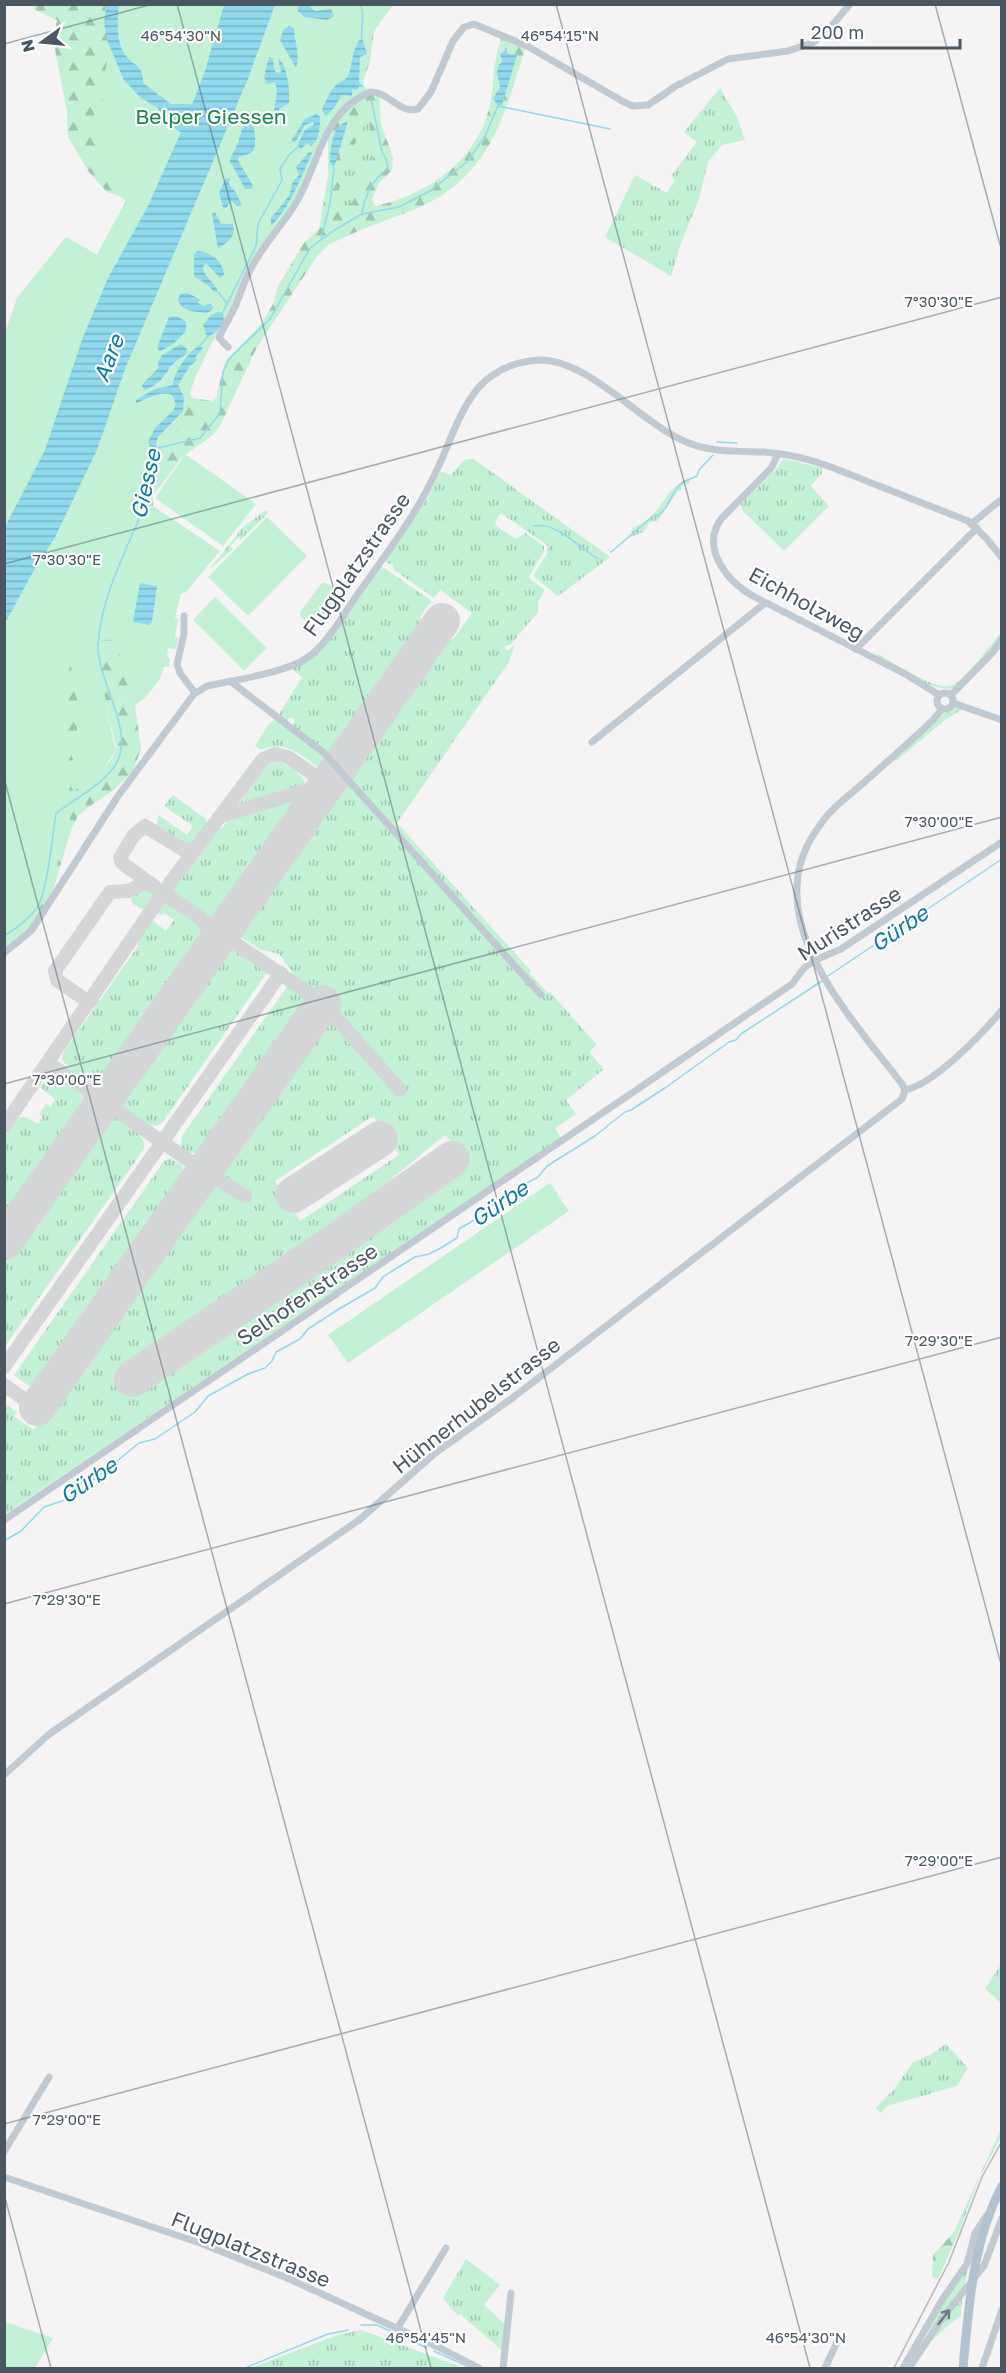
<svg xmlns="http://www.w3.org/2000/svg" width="1006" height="2373" font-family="'Golos Text',sans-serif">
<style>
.grass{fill:url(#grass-tufts);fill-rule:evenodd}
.forest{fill:url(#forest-firs);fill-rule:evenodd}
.green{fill:#c3f1d5;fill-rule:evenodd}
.water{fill:url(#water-rules)}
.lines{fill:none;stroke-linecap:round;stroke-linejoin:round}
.stream{stroke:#90daee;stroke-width:1.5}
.taxiway{stroke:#d5d6d8;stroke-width:14}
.runway{stroke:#d5d6d8;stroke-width:36}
.minor{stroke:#c1cad2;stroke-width:7}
.major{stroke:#b3c2d1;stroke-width:9}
.rail{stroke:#b5b8bd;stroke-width:1.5}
.oneway{stroke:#6e7983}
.ticks{fill:none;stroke:#4a5661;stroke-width:1.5;stroke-opacity:0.45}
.labels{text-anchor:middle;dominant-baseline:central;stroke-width:4.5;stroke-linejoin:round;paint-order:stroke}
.park-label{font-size:21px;fill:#17864f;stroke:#fff}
.street-label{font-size:21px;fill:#4a5661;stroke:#fff}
.water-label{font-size:22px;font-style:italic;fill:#0c7c9b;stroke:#fff}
.ticks-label{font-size:15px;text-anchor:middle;fill:#4a5661;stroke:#fff;stroke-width:4.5;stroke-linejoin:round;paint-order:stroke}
</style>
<defs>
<pattern id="grass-tufts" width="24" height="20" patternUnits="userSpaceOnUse" patternTransform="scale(1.5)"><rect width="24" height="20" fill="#c3f1d5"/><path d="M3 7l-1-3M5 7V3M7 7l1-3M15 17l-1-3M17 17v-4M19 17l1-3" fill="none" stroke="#a0c6b0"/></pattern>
<pattern id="forest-firs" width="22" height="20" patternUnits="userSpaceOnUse" patternTransform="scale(1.5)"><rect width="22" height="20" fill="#c3f1d5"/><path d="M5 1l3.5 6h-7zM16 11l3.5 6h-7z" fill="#a0c6b0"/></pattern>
<pattern id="water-rules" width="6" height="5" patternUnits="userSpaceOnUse" patternTransform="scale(1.5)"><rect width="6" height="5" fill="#90daee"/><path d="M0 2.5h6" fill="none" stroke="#78b4c4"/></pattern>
</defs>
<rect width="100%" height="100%" fill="#f5f3f3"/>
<g class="grass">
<polygon points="720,88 737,117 745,140 722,145 708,162 699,199 680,246 671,276 605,237 635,175 667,193 675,180 671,176 697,142 684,132"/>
<polygon points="368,116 374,153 372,163 358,185 351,206 347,207 337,203 343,169 340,158 347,145 355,143"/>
<path d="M469 459 475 460 609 556V558L558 596 533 576 547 554 548 546 504 515 500 514 495 522 496 526 516 539 525 533 544 546V552L529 576 531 580 545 590 538 602V612L511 644 504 647 508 651 515 644 509 662 397 823 531 971 529 973 548 993 550 992 597 1045 589 1052 604 1069 566 1100 576 1114 555 1128 561 1138 5 1514 4 1403 17 1412 14 1416 34 1430 327 1014 397 1092 403 1087 325 997 294 975 279 954 259 949 237 934 440 645 454 638 472 613 440 590 434 598 394 570 393 565 387 563 385 560 428 497 441 471 451 475 464 460ZM373 1116 399 1155 300 1221 275 1181ZM445 1135 470 1165 132 1396 119 1376 316 1241Z"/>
<polygon points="785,459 822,468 822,473 811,486 829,506 784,551 744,512 740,505 778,467 781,461"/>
<path d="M690 479V483L682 486V489L678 491 657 521 650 522 643 532 631 537 632 528C662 519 666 482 690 479Z"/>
<polygon points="266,510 268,513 241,540 239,537 230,546 233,549 208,571 243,527"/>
<polygon points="381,566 432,601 421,615 420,631 331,758 292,726 295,720 290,717 287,721 279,714 302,677 292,669 308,660"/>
<path d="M1001 632V635L988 654 954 688C935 694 894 666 876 656L878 654C892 662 935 690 950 686 964 682 991 644 1001 632Z"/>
<polygon points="956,707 965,708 945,720 896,761 893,760 944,714"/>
<path d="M275 719 312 746 326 760V764L323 768H319C300 754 285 740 261 750L255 746 269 724Z"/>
<path d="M277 762C288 764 301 773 305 783L304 786 237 807 265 766Z"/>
<path d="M173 795 206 819 207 824 191 847C182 847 161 833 157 826L158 815 187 835 193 826 164 806Z"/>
<polygon points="305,795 217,918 206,918 177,898 174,893 174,885 214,830 223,827 231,816"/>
<polygon points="148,889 153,892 154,902 144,910 133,904 131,898 136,891"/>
<path d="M163 904H172L202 925 205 936 103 1081C89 1089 69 1070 62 1059L63 1053 138 946V940L152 920 166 931 174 920 164 913 162 915 157 912Z"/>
<path d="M230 943 268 971 163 1122C150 1134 129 1113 118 1102Z"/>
<polygon points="289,984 309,997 203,1148 196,1153 188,1153 181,1147 182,1136"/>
<path d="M49 1079C62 1077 85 1092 85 1106L19 1202 14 1207H6L5 1136 19 1117H26L38 1124 42 1117 39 1114 46 1104 51 1107 55 1099 40 1087Z"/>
<path d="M110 1114C122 1122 147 1133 144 1149L5 1346V1265Z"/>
<polygon points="170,1158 182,1165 184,1172 183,1177 33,1389 14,1375 164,1161"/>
<polygon points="1001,1964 1001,2003 985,1989"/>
<polygon points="946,2044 968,2068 957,2086 887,2106 881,2113 876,2108 895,2088 913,2062 930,2055"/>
<polygon points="1001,2129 1001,2137 980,2176 958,2234 954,2232"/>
<polygon points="466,2259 500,2285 484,2305 507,2326 505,2353 460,2314 458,2316 443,2298"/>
<polygon points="968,2267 965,2285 923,2339 944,2301"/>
<polygon points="962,2298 961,2316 952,2322 928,2344"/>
<polygon points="361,2330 464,2368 251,2368 338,2335"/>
</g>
<g class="forest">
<polygon points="34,5 106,5 104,23 167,125 5,464 96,256 127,199 107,192 89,172 68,137 67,111 53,39 57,20 33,9"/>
<path d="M308 5H393L374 31 370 61 363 82 367 93 379 92 381 124 393 157 392 170 379 183 372 199 375 206C426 196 476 161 489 109 495 84 492 63 502 36L526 45C506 110 493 171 426 204 399 217 368 225 341 239L329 244 317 256 256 349 221 424 213 435 182 457 153 496V506L145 538 133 569 131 694 105 702 93 641 68 646 79 709 77 735 72 754 74 762 86 782 110 762 117 750 106 705 132 696 135 705 141 749 133 771 114 790 90 806 78 816 71 830 54 887 40 913 27 931 5 948 4 623ZM506 44 507 53 514 55 502 105 493 98 500 87 497 74 503 63ZM368 117 374 153 372 163 358 185 353 201 347 207 337 203 343 169 340 157 347 145 355 144ZM336 121 328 138V176L319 229 304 243 278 286 274 302 262 323 225 361 216 398 213 401 192 398 187 385 226 319 249 264 322 134 328 123Z"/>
<polygon points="954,2232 958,2234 938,2279 932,2277 933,2255"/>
</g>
<g class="green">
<path d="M110 5H390L374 31 361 86 328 123 297 197 249 264 196 376 153 496 141 545 153 506 220 551 186 592 181 594 175 618 178 619 175 637 178 638 176 649 168 648 167 657 170 658 169 667H164C161 682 148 696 135 705L131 696 106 705 114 744 117 750 102 770 74 791 71 787 74 762 71 754 77 735 79 709 68 651 66 730 71 830 34 923 5 948V332L17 298 66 237 98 255 126 202 96 157 107 60ZM118 639 120 662 131 693 106 702 94 641Z"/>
<polygon points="185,454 256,504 223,546 155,498"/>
<polygon points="267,517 307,556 248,616 208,577"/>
<path d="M322 583C328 582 336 588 338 595L319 622 312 625 301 618 300 612Z"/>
<polygon points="215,597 267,648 244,671 193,620"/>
<polygon points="550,1183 569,1211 348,1363 328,1335"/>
<polygon points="5,2322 53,2338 35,2368 5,2368"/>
</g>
<g class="water">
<path d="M106 5H119C117 18 116 45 126 56 136 68 143 64 143 83L171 104H192L204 74 224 5H275L247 81 125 369 97 450 54 539 33 572 5 623V527L45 450 83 337 108 278 148 206 181 132 167 125 158 108 140 97 124 80 107 40 104 23Z"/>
<polygon points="298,5 308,5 315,11 331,9 334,16 327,20 304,17 298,11"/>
<path d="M289 26 294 28C294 41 301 55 296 68L280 40 283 30Z"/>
<path d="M362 38 367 54 360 57 359 82 363 87 359 86 358 90 352 89V96L342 95 333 109 326 116 322 110C325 102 330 91 336 85 341 80 346 82 349 73 353 62 352 46 362 38Z"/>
<polygon points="506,43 507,53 514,55 518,52 502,105 498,106 493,98 500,87 497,74 499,64 503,63 500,54 505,50"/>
<path d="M269 57 273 58 274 69 276 73 281 72 278 58C288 66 290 91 289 103L279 109V121L274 125H272C272 111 280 96 275 82L267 84 264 77Z"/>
<path d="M317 114 320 117C320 127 320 140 311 146L307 143 301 149 297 146 304 131 314 124 313 122 305 125 295 143 291 141 305 119Z"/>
<path d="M249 121 252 122C255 128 257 145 253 151 251 154 243 155 239 157L238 160 253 186 252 189H245L230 161C231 155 234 152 236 147 242 137 238 129 249 121Z"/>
<path d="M348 121 334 168 330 163C331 148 331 126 348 121Z"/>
<path d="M309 152H312L311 156C299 181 291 206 271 226V218L289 196 293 181 299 175 296 167Z"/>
<polygon points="230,178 229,184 236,193 242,205 237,206 232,201 226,208 223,207 219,193 225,179"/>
<path d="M215 212 221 224H233C236 238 228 241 218 249L212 214Z"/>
<path d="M198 251C212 253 223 261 224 275L220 278 206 263 203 267C203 277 215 281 218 292H214L209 286 194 276V254Z"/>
<path d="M188 293 201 300 197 302 203 306 210 304 213 306 212 310 207 313C196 311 181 313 178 299L180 294Z"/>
<path d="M218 312 223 313C226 324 216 334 207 337L203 325 211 315Z"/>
<polygon points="172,316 179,317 186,322 186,331 173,344 161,351 158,350 158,345 169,317"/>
<path d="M181 344 187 349 186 355C166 362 168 383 144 390L142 385 158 368V362L162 355Z"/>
<path d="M200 345 203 348 195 358 197 360 190 366 178 385 184 397 183 411 158 437 156 444 159 457 150 464 151 449 148 442 155 428 173 411 176 404 172 395C158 390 149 399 136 403V400L155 389 173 385C174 371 188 352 200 345Z"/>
<polygon points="140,583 157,586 152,622 149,625 133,622"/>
</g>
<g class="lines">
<g class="stream">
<path d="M360 4C366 15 360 27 362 38"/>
<path d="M362 214C365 194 372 181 388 168L386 159 382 152 371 98"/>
<polyline points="321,240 330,203 334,168"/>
<polyline points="218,292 227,303"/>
<polyline points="222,314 256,246 258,224 282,180 280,169 289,155 299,146"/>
<polyline points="200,346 208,336"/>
<polyline points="717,442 737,443"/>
<polyline points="158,448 200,438 220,413 223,372 229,359 270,319 310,248 333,231 362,214 399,207 430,191 468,161 485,136 498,106 610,129"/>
<path d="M534 526C556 521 580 548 598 559"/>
<path d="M611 552 652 517C670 514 669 492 683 482 687 480 693 478 697 476L699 470 713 455"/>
<path d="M4 936C16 929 28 919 36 909 47 896 53 832 56 813 75 799 108 782 118 760 133 729 97 679 98 645 100 611 113 579 126 549 130 538 137 527 140 515 145 498 145 480 151 462"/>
<polyline points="828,976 1002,859"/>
<polyline points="4,1541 21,1531 44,1507 68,1499 81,1483 95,1479 139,1443 155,1439 195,1412 208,1396 248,1374 265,1368 272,1361 276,1352 300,1339 308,1329 339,1309 375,1288 383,1277 392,1271 415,1257 429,1254 439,1249 457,1238 459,1229 481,1216 496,1200 538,1177 547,1166 595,1136 625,1112 631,1110 665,1088 729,1042 736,1040 741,1034 822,981"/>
<polyline points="361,2325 377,2325 427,2348"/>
<polyline points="434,2351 471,2368"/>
<polyline points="245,2368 328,2334 348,2330"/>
</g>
<g class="taxiway">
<polyline points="315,775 326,777 337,770"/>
<polyline points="221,816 304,791"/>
<path d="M166 896C187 908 220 924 209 952"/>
<polyline points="173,900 122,863 120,858 133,836 145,826 184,850 194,849"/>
<polyline points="204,922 323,1003 400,1090"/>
<polyline points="206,923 222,924 235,915"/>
<polyline points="92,1000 87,1001 57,980 55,971 110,892 128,891 144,883 151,884"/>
<polyline points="44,1070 51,1067 57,1069 204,1171 245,1196"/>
<polyline points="88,1090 103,1092 118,1082"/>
<polyline points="88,1091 94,1104 91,1120"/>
<polyline points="4,1126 170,883 263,759 275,754 288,757 317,777 320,786 319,796"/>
<polyline points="4,1214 16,1216 29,1208"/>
<polyline points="4,1214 11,1224 9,1237"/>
<polyline points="4,1367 281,973"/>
<polyline points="4,1385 37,1408"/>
</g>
<g class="runway">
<polyline points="293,1195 380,1139"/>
<polyline points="4,1243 442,621"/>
<polyline points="132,1379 326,1248 452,1159"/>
<polyline points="37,1408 323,1003"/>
</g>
<g class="minor">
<path d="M228 347 219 338C223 328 229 319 234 309 241 294 245 277 254 263 266 242 283 224 296 203 320 163 321 113 370 92 389 91 398 114 418 109L431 92 453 41 464 27 474 24 527 46 624 102 633 106 648 105 676 86 728 59 788 51 812 43 825 34 850 4"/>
<path d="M778 454 772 467 722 518C700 546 725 579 751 595L907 675 939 695"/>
<polyline points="971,524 1002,499"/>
<polyline points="184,616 184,634 177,664 180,673 195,693"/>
<polyline points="856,649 977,528"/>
<polyline points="230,681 324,753 541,995"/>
<circle cx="945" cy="701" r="8"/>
<polyline points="951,695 993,652 1002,639"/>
<polyline points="953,703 1002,720"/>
<polyline points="592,742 765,603"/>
<path d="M4 953 31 931 118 796 194 694 207 686C234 680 285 673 307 658 328 643 341 618 355 598 383 558 413 520 434 476 448 448 458 412 479 387 495 370 516 361 540 360 589 360 639 421 684 441 710 453 737 451 764 452 787 454 810 459 831 467L968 521 986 538 1002 558"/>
<path d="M905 1090C933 1085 983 1033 1002 1010"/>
<polyline points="4,1520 792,984 804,968 815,960 841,949 1002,842"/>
<path d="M4 1775 48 1735 359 1520 434 1454 511 1399 902 1099 905 1090 902 1084C849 1015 752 914 820 825 831 809 847 797 862 784 886 763 910 742 933 720L942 709"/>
<polyline points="4,2152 49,2077"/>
<polyline points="4,2177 200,2243 287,2278 438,2347 479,2368"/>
<polyline points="397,2329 446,2248"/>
<polyline points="503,2368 511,2293"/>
<polyline points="825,2368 838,2340"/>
<polyline points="903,2368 942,2300 967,2264 975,2233 987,2215"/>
<polyline points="909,2368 944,2316 984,2266 1002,2218"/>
<polyline points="982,2368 1002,2310"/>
</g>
<path class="major" d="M963 2368C969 2306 972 2243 1002 2186"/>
<polyline class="rail" points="894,2368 949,2262 982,2177 1002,2141"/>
</g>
<defs><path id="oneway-shaft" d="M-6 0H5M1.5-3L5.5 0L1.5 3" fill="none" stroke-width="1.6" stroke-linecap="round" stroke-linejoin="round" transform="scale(1.5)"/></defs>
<use class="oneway" href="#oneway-shaft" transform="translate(944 2317) rotate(-52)"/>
<path class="ticks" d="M177 4 810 2368M556 4 1002 1668M935 4 1002 252M4 44 153 4M4 564 1002 297M4 778 431 2368M4 1084 1002 817M4 1604 1002 1337M4 2124 1002 1857M4 2194 51 2368"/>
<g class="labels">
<g class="park-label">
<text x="211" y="116">Belper Giessen</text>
</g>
<g class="street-label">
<text transform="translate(356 564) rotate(-55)">Flugplatzstrasse</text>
<text transform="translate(807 603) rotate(29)">Eichholzweg</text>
<text transform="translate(849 923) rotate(-33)">Muristrasse</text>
<text transform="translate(307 1294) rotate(-34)">Selhofenstrasse</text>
<text transform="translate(476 1405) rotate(-38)">Hühnerhubelstrasse</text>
<text transform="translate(251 2249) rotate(22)">Flugplatzstrasse</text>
</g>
<g class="water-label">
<text transform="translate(108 358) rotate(-69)">Aare</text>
<text transform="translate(145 484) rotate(-77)">Giesse</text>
<text transform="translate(899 928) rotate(-34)">Gürbe</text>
<text transform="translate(499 1203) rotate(-34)">Gürbe</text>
<text transform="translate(88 1480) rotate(-34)">Gürbe</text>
</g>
</g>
<g class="ticks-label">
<text x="181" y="41">46°54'30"N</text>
<text x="560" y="41">46°54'15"N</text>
<text x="939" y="307">7°30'30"E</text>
<text x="67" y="565">7°30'30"E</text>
<text x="939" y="827">7°30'00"E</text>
<text x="67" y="1085">7°30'00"E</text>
<text x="939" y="1346">7°29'30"E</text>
<text x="67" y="1605">7°29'30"E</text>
<text x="939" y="1866">7°29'00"E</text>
<text x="67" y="2125">7°29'00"E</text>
<text x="426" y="2343">46°54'45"N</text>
<text x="806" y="2343">46°54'30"N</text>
</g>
<rect width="1006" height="2373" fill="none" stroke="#4a5661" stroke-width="12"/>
<g transform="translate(42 42) rotate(255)" stroke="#ffffff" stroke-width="4.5" paint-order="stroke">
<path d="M0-4.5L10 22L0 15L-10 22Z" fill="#4a5661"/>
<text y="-9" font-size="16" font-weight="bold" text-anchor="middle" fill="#4a5661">N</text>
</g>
<path d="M802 39v9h158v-9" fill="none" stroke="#4a5661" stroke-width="3"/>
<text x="811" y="39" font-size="18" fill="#4a5661" stroke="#ffffff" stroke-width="4.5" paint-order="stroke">200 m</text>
</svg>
